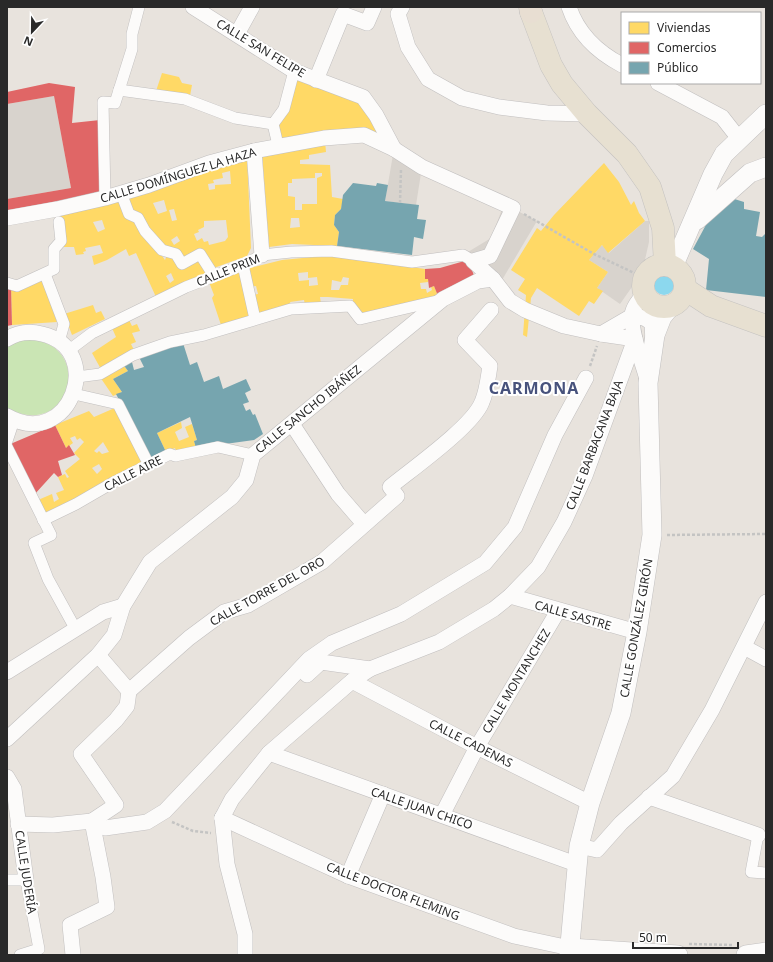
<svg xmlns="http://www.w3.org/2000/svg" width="773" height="962" font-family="'Noto Sans',sans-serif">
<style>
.green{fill:#cae5b4}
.plaza{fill:#d8d3cd}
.water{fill:#8cd8ee}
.homes{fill:#ffd966;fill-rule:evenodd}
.shops{fill:#e06666}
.public{fill:#76a5af}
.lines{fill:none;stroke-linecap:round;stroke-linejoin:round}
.pedestrian-casing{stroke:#c1bfbf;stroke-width:12}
.minor-casing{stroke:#c1bfbf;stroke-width:16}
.tertiary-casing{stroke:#c1bfbf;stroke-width:20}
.primary-casing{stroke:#c4c2c0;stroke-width:23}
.trunk-casing{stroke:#c4c2c0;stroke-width:23}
.path{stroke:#c4c4c3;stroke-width:2.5;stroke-dasharray:3 2;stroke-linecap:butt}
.pedestrian{stroke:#fcfbfa;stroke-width:11}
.minor{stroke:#fcfbfa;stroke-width:15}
.tertiary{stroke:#fcfbfa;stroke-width:19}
.primary{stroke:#e7e0d1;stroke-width:22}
.trunk{stroke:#e8ded2;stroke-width:22}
.labels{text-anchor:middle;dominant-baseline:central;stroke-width:4;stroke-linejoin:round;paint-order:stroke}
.street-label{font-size:12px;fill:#292929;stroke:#fff}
.district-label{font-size:16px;font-weight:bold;letter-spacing:1px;fill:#47527c;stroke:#fff}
</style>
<rect width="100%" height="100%" fill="#e8e3dd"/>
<path class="green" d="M24 339C97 339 72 443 7 408V348L12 343Z"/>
<g class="plaza">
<polygon points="54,96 71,188 7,199 7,104"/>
<polygon points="394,149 422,167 416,205 385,201"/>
<polygon points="504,204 537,221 502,280 463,255 491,238"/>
<polygon points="645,221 649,221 649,242 644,264 634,284 620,304 597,288 608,272 589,260 602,245 609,253"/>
</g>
<circle class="water" cx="664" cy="285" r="10"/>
<g class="homes">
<polygon points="162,73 179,77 182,83 192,85 190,96 156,91"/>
<polygon points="298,78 363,102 380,133 280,138 278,123 288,112"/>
<path d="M325 141 326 152 309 155V159L300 160V164L330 165 332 197 343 199 341 209 335 215 334 225 339 232 337 246 292 244 269 247 262 153ZM315 173H322V176L317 178V204H302V210H295V197L288 196V183H292V179L315 178ZM291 218H299L300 227 290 228Z"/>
<path d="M247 155 251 248 247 256 211 269 204 251 182 261 161 245 137 211 131 214 124 197ZM230 171 231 184 215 185V189L209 190 208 184 214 183 213 180 223 178 222 173ZM164 200 167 211 158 214 153 203ZM174 209 177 220 172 221 169 210ZM226 220 228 237 225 241 209 245 208 241 204 242 202 238 197 241 194 234 199 232 198 230 204 227V221ZM177 236 180 241 174 245 171 240Z"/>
<polygon points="604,163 619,182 631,205 634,201 639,213 645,221 608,253 602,245 589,260 608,272 597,288 603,291 594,304 589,301 579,316 537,288 531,298 527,337 523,335 526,295 518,290 525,279 511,270 537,228 541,231 554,215"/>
<path d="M120 197 165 260 167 255 175 256 181 267 199 256 208 273 156 297 136 253 129 256 126 249 107 260 94 265 92 256 103 253 100 245 85 248 86 251 83 252 84 254 76 255 74 247H64L62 222 57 223 56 214ZM102 220 105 229 98 232 93 222ZM171 273 174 280 170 283 166 276Z"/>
<path d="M324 256 342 257 425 269V279H428V282L420 283 421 289H426L427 293 432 290 431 287 434 286 438 296 360 316 353 304V299L328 297H320L321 304 305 305 304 300 290 302 292 307 256 314 252 295 258 294 256 286 250 287 246 269 282 260ZM308 272V278L317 277 318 285 309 286V280L299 281 298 273ZM343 277 349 278 348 285H341L339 290H331L332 280 341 282Z"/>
<polygon points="241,269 254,317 222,328 212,298 214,295 209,282"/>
<polygon points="42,279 57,322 12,325 11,287"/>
<polygon points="93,305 96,313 101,311 105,319 72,335 64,314"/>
<polygon points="129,320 132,326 137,324 140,331 132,333 136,342 131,344 134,350 102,371 92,353 116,337 112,328"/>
<polygon points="122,363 128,371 113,379 122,392 113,396 100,377"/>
<path d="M117 407 144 464 45 516 38 500 52 494 54 502 59 499 56 493 64 490 58 477 65 474 67 478 69 477 65 471 80 459 74 453 84 442 80 438 77 440 75 436 70 438 73 443 66 448 55 425 89 411 94 417ZM103 442 109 452 102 454 99 451 97 453 94 451ZM99 464 102 469 97 474 92 468Z"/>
<polygon points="181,422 182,428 175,432 179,441 189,437 185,427 192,424 197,440 194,441 196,448 177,453 175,448 166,452 157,433"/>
</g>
<g class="shops">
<polygon points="49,83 75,87 72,123 100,120 99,196 7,215 7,199 71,188 54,96 7,104 7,92"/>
<polygon points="468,260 475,278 438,296 434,286 429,288 428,279 425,279 425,269 440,268"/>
<polygon points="7,286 11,287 12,325 7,326"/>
<polygon points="55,425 66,448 69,445 75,455 58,461 62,475 58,477 54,473 34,495 8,445"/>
</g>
<g class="public">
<polygon points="353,183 376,186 377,183 388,185 385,201 419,205 417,219 426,220 423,239 414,237 412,255 337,246 339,232 334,225 335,215 341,209 343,195"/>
<polygon points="728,197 744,202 744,209 760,212 756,236 762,237 766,233 766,297 706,290 709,259 693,249 708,221"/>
<polygon points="183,343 190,365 197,362 204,382 219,376 223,389 246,379 251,390 245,393 249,402 243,404 246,411 250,409 253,415 255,414 263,434 254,440 196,448 194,441 197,440 190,417 157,433 166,452 150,460 116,394 122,392 113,379 128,371 122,363 131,358 134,370 144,367 138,355"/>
</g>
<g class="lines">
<defs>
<g id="pedestrian">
<polyline points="119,90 185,99 235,118 273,124"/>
<polyline points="273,124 284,109 294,71"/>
<polyline points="273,124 278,145"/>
<polyline points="121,193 129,214 138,218 145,231 162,250 176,254 182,264 200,254 214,276"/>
<polyline points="105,198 103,102 115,103 132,49 132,34 139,7"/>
<polyline points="243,265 255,319"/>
<polyline points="45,274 64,324 59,342"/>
<polyline points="7,283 17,286 54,269 54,249 61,241 59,222"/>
<polyline points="68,351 92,333 186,287 243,265 262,255 291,252 331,251 412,262 463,255 473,261"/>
<polyline points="77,377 100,374 133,355 170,342 204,335 291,309 350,306 360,319 441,300"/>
<polyline points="74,394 118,404 149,465"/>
<polyline points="7,441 14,420"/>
<polyline points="7,447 51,535 34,543 48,579 75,628"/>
<polyline points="43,520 76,504 114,482 170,454 175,456 218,447 253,455"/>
<polyline points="758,835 751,872 766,873"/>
<polyline points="7,880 26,880 39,949 20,955"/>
</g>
<g id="minor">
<polyline points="193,7 294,71 363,97 376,115 394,149"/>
<polyline points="402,7 398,14 408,47 428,79 462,98 499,107 547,113 587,114"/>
<path d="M569 7C578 34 597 52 622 65"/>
<polyline points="237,34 252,7"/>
<polyline points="316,80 343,14 367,23 374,7"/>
<polyline points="658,83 722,117 740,140"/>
<polyline points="254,151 262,255"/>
<polyline points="7,218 57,209 105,198 149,185 209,163 254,151 324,138 364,135 394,149 422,167 513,208 490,256 473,261 493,279 510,301 525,310 564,326 601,334 632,316 644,318 652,323 653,341"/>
<path d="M644 294C639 300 633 307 632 315 631 334 642 361 647 379"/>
<path d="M7 339C18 332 30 331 42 334 107 349 70 452 7 416"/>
<polyline points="292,424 338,494 364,524"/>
<polyline points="510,596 637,632"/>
<polyline points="744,647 766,659"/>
<polyline points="7,672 103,612 123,606"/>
<polyline points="307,675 321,662 370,669"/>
<polyline points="352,681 477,747 590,803"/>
<path d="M129 691 189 638 224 612 248 605 322 562 397 496 390 487C412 469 473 426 482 402 487 391 488 378 490 366L465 340 491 310"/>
<polyline points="7,739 98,655 114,635 123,606 150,562 232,497 246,480 253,455 443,299 478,281 493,279"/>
<polyline points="269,753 576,864"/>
<polyline points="7,777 14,789 26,880"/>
<polyline points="649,797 758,835"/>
<polyline points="442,815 477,747 558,611"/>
<polyline points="222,818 232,799 269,753 352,681 370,669 439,642 494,609 510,596 538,567 564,522 585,476 635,339 601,334"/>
<polyline points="222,818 348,876 514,936 570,948"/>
<polyline points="222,818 227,864 245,934 245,955"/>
<polyline points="18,824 53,825 92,821 105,828 147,822 165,811 309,659 332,643 401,614 485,563 515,527 555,435 586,378"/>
<polyline points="579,846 597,850 621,823 673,776 712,710 766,602"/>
<polyline points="348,876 383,794"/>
<polyline points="73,955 70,925 107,907 103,877 92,821 116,805 81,754 116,720 127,706 129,691 98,655"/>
</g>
<g id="tertiary">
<polyline points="697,220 750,173 766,167"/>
<polyline points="673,267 713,174 724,154 766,114"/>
<polyline points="570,948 678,955"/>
<polyline points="569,955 579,846 590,803 621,713 637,632 652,535 648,383 655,335 662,317 671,306"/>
<polyline points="746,955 766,952"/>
</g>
<g id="primary">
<polyline points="531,12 551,65 562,84 587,114 627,154 650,187 663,228 665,265"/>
<circle cx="664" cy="286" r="21"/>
<polyline points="685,289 711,306 766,326"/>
</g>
<polyline id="trunk" points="530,7 531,12"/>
</defs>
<use href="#pedestrian" class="pedestrian-casing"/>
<use href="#minor" class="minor-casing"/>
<use href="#tertiary" class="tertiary-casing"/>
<use href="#primary" class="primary-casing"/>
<use href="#trunk" class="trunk-casing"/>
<g class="path">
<polyline points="400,203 401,169"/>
<polyline points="524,214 594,254 645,278"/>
<polyline points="590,366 597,346"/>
<polyline points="667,535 766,534"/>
<polyline points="172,822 193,831 211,833"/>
<polyline points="689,944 734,945"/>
</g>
<use href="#pedestrian" class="pedestrian"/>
<use href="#minor" class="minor"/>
<use href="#tertiary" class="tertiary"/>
<use href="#primary" class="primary"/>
<use href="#trunk" class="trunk"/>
</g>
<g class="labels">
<g class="street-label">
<text transform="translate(261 48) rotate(31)">CALLE SAN FELIPE</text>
<text transform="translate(178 175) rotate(-17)">CALLE DOMÍNGUEZ LA HAZA</text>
<text transform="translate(228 270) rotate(-22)">CALLE PRIM</text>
<text transform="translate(308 409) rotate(-39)">CALLE SANCHO IBÁÑEZ</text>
<text transform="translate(594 445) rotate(-69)">CALLE BARBACANA BAJA</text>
<text transform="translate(133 473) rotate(-27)">CALLE AIRE</text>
<text transform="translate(267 591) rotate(-29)">CALLE TORRE DEL ORO</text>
<text transform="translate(573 615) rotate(16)">CALLE SASTRE</text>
<text transform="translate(636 628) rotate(-80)">CALLE GONZÁLEZ GIRÓN</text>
<text transform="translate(516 681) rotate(-59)">CALLE MONTANCHEZ</text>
<text transform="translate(471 743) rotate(27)">CALLE CADENAS</text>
<text transform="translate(422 808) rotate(19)">CALLE JUAN CHICO</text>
<text transform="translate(26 872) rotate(81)">CALLE JUDERÍA</text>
<text transform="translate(393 891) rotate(21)">CALLE DOCTOR FLEMING</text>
</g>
<g class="district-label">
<text x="534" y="388">CARMONA</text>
</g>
</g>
<rect width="773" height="962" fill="none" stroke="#292929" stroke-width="16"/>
<rect x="621" y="12" width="140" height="72" fill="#ffffff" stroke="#a9a9a9"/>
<rect x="629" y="22" width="20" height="12" fill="#ffd966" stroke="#a9a9a9"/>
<text x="657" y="32" font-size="12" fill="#292929">Viviendas</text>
<rect x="629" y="42" width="20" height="12" fill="#e06666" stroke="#a9a9a9"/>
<text x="657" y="52" font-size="12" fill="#292929">Comercios</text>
<rect x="629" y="62" width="20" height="12" fill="#76a5af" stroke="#a9a9a9"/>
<text x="657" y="72" font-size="12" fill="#292929">Público</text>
<g transform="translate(32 32) rotate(202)" stroke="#ffffff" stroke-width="3" paint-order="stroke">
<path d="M0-3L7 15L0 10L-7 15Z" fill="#292929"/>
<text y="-6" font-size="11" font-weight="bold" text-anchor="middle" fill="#292929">N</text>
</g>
<path d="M633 942v6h105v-6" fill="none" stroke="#292929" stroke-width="2"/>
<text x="639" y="942" font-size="12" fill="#292929" stroke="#ffffff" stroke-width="3" paint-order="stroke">50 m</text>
</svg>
